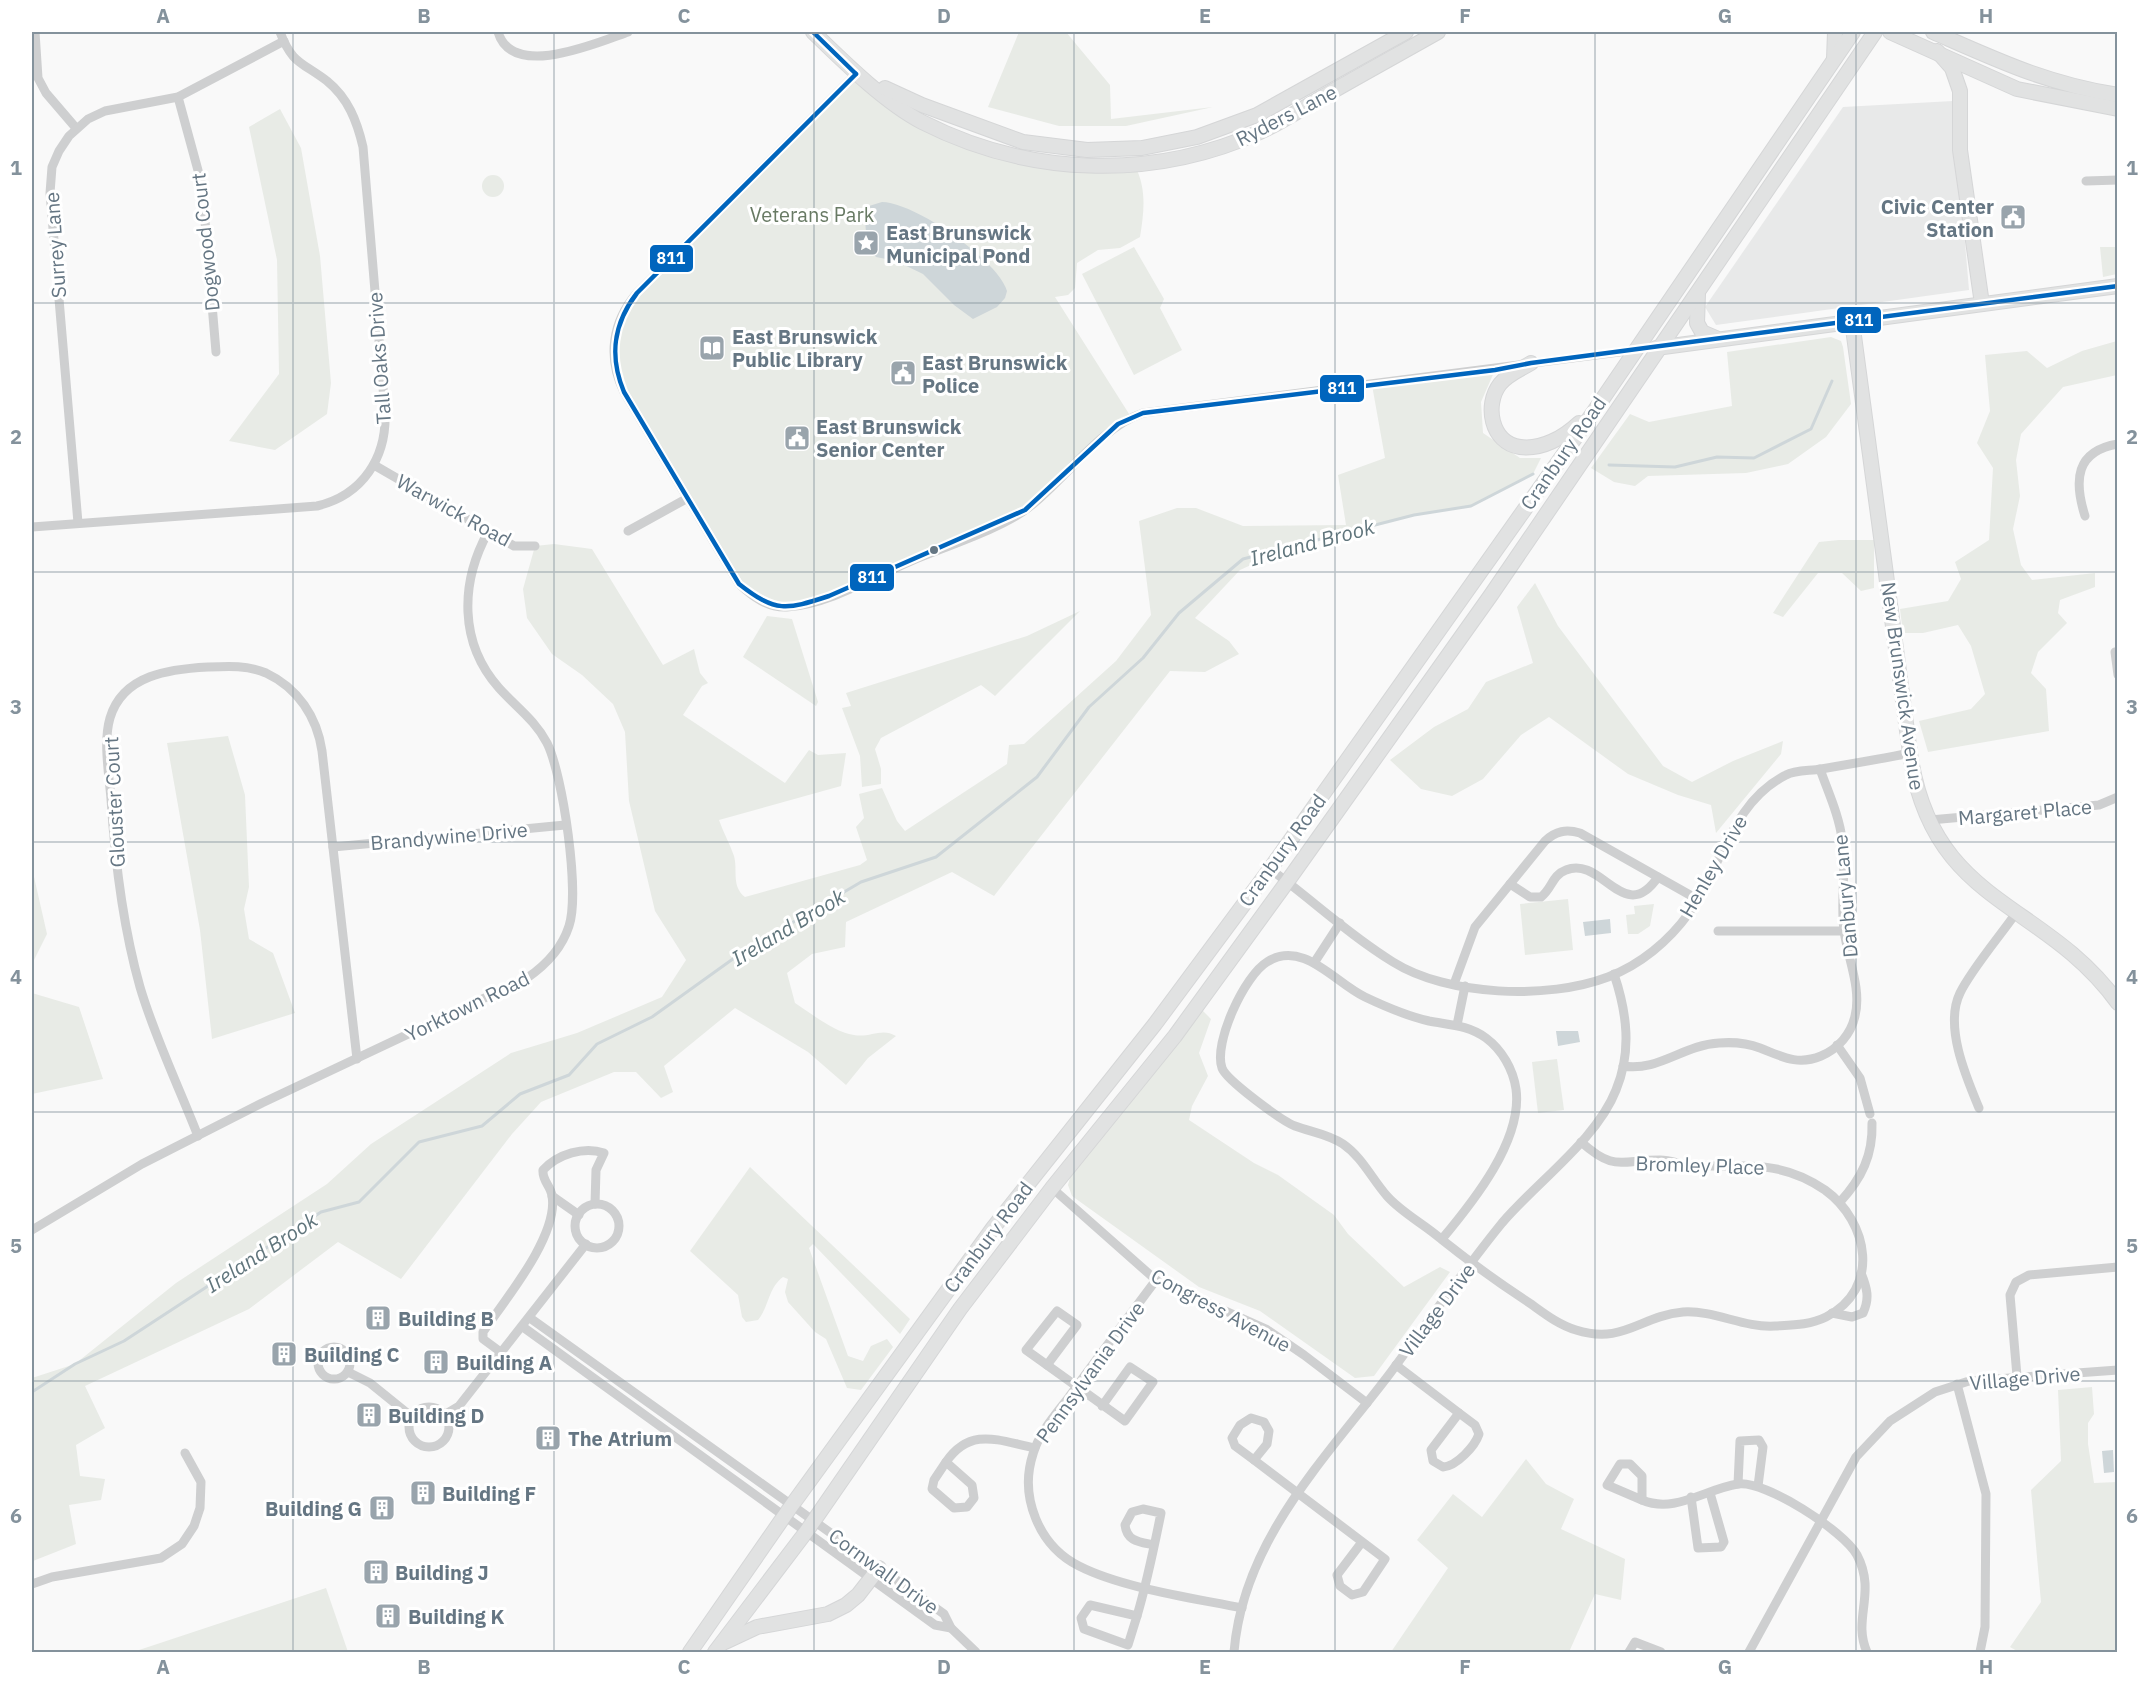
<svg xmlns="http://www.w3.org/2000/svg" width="2149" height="1684" font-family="'IBM Plex Sans',sans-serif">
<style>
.built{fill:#e8e9e9}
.green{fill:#e8ebe6}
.water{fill:#ced6d9}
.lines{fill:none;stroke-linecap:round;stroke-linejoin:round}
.stream{stroke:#ced6d9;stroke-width:3}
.secondary-casing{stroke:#d5d6d7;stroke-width:16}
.street{stroke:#cecfd0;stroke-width:9}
.secondary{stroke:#e1e2e2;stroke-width:14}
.bus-1-casing{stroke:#fff;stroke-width:9}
.bus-1{stroke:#0065bd;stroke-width:4.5}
.grid{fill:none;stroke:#84929c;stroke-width:1.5;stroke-opacity:0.55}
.bus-dot{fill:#657683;stroke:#fff;stroke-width:2}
.labels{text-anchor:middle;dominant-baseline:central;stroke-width:6;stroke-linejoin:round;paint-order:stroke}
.street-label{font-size:20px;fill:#657683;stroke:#fff}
.poi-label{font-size:20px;font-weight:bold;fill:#657683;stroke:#fff;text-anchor:start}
.park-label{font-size:20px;fill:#687a64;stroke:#fff}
.water-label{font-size:21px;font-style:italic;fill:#60757c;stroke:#fff}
.line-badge{stroke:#fff;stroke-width:2}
.badge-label{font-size:16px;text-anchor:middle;font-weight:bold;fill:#fff}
.neatline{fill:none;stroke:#84929c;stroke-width:2}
.grid-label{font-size:20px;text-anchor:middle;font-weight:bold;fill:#84929c}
</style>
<rect width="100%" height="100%" fill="#f9f9f9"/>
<polygon class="built" points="1953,101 1969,290 1716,325 1705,307 1843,107"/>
<g class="green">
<polygon points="1019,32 1066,32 1110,85 1111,119 1213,107 1126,126 1059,126 988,107"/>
<path d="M856 74 921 121 1041 163 1135 166C1147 189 1144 212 1140 237L1120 248 1098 250 1077 263 1075 288 1068 295 1055 297 1131 417 1025 510 804 604 762 602 750 594 624 392 613 359 625 309Z"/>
<polygon points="280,109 301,148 320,256 331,383 327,414 275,450 229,441 279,374 277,260 249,127"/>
<circle cx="493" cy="186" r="11"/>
<polygon points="1134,247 1164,299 1160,308 1182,350 1134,375 1082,274"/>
<polygon points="2100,247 2117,247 2117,274 2103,277"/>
<polygon points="1831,337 1841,341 1843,347 1851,404 1826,437 1788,464 1746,473 1648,476 1635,486 1614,482 1591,468 1630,414 1649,422 1732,406 1727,352"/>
<polygon points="2117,341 2117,375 2063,387 2021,434 2016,460 2020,496 2013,529 2021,565 2032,580 2095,573 2095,587 2060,600 2058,613 2067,623 2038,652 2031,673 2046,689 2049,731 1928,752 1919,721 1971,709 1985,694 1971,646 1958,625 1923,633 1903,633 1900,609 1948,601 1961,579 1955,562 1989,540 1993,468 1977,443 1990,411 1985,355 2027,351 2047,368 2082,351"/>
<path d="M1495 370 1481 402 1483 433 1520 458H1541L1533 474 1471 506 1414 515 1354 530 1264 559 1240 570 1195 618 1229 641 1239 654 1205 672 1170 671 994 896 952 872 846 922 845 947 812 954 787 973 795 1003C812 1014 834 1032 854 1035 870 1038 882 1027 896 1036L868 1058 846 1085 808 1052 735 1008 664 1066 673 1092 661 1098 636 1072H614L541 1102 512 1134 401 1279 338 1242 249 1309 85 1386 105 1428 76 1445 80 1476 105 1479 101 1500 69 1505 76 1544 33 1561 32 1378 75 1364 176 1283 327 1184 371 1144 511 1053 577 1033 662 997 686 960 655 911 629 801 625 732 613 704 582 675 552 654 527 618 523 589 535 546 554 544 592 549 663 665 694 649 700 673 708 683 702 686 683 715 785 783 809 750 818 755 846 753 841 786 719 820C723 832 730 844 734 856 738 870 731 886 745 897L860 865 867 860 856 827 864 818 859 794 882 788 897 821 905 831 1007 764 1009 745 1024 744 1116 661 1151 615 1139 521 1177 508H1196L1243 526 1346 525 1338 475 1385 458 1372 385Z"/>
<polygon points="1839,540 1874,540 1874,588 1861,591 1842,573 1818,573 1783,617 1773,613 1819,542"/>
<polygon points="1535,583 1558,626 1663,766 1692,782 1733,761 1783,741 1781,754 1716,833 1711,805 1678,795 1628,774 1549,717 1521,735 1483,779 1452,796 1421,789 1390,760 1434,727 1468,709 1486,682 1533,663 1517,607"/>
<polygon points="1080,611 995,696 981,685 881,738 875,749 881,769 881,784 862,787 860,756 842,708 851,706 846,693 1027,636"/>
<polygon points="767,616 792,619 818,702 816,706 743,657"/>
<polygon points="228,736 245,795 249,887 244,909 249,939 273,953 295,1013 212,1039 200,930 167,743"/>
<polygon points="32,868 47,934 33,962 32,972"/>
<polygon points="1568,899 1573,950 1525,955 1520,904"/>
<polygon points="1654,904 1650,926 1638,934 1628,934 1626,915 1635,914 1634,906"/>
<polygon points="32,993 79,1007 103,1079 32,1094"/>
<polygon points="1202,1010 1211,1019 1199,1053 1208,1076 1192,1106 1189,1120 1254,1163 1278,1175 1334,1215 1348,1234 1404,1287 1440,1267 1450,1272 1374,1376 1355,1378 1260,1311 1199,1287 1072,1196 1068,1185 1071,1174"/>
<polygon points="1557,1059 1564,1110 1538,1113 1532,1062"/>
<path d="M750 1167 910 1319 900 1334 813 1244 809 1248 848 1356 863 1361 871 1346 887 1339 893 1347 861 1390 847 1388 826 1339 815 1332 788 1302 785 1292 788 1279 783 1277C768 1288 769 1307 758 1320L746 1322 742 1317 738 1295 690 1251Z"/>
<polygon points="2092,1387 2094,1414 2088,1423 2088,1444 2094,1483 2117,1482 2117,1652 2019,1652 2010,1647 2041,1602 2031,1490 2061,1461 2058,1390"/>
<polygon points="1526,1459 1546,1484 1574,1499 1561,1529 1625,1559 1621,1600 1595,1594 1569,1652 1391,1652 1448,1568 1417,1540 1453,1494 1482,1517"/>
<polygon points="326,1588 348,1652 133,1652"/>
</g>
<g class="water">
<path d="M882 202C914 202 998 260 1007 291L1005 298 997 307 973 319 954 305 923 274 896 261 876 257C866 245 862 220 869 206Z"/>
<polygon points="1610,919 1611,933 1585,936 1583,922"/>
<polygon points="1556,1031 1578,1031 1580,1042 1558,1046"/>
<polygon points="2113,1450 2114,1472 2104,1473 2102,1451"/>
</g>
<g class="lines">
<g class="stream">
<polyline points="1609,465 1675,467 1717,457 1754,458 1811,429 1832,381"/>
<polyline points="32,1392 75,1364 124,1341 321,1212 359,1202 419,1142 482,1126 520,1094 569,1075 597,1044 652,1017 744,951 861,882 936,857 1037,777 1089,707 1143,658 1179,613 1243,559 1414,515 1471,506 1533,474"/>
</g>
<defs>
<g id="secondary">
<path d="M813 32C843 61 884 102 922 122 1028 176 1151 181 1260 132 1280 123 1300 110 1319 99 1359 76 1399 54 1438 32"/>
<polyline points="1890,32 2017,89 2118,109"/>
<path d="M1933 32C1997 60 2047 84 2118 95"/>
<polyline points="1937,51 1952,68 1960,91 1960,150 1982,304"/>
<polyline points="1834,59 1835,32"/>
<polyline points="885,88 922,105 1023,142 1087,150 1142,148 1197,137 1257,115 1406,32"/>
<polyline points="1698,294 1697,323 1702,332 1716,338"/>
<path d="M1852 321 1910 753C1932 906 2043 899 2118 1003"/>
<polyline points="1656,348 2118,286"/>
<path d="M1531 363C1521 369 1508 374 1500 384 1484 405 1491 443 1520 447 1542 450 1564 437 1579 423"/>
<polyline points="725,1642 757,1627 828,1614 846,1605 858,1595 879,1568"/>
<polyline points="690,1652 792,1505 993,1228 1155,1024 1270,869 1595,410 1853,32"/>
<polyline points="715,1652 806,1532 960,1309 1052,1188 1175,1036 1287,882 1491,595 1875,32"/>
</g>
</defs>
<use href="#secondary" class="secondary-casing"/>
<g class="street">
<polyline points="35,32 38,78 46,93 76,128"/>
<path d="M498 32C512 80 597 43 628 32"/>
<path d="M856 74 637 293C612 322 607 357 624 392L739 584C753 597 768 608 787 607 830 604 873 577 911 561 944 547 1001 529 1028 508 1065 480 1099 428 1143 413L1635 350"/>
<polyline points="178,97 202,185 216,352"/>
<polyline points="2086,181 2118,180"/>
<polyline points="374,465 514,546 535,546"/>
<path d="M2085 516C2074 481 2075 451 2118 444"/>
<polyline points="78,523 50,193 52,167 59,151 69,136 88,119 105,111 178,97 284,41"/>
<path d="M32 527 317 506C363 495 387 457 385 412L363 147C357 121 348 98 327 81 302 62 292 64 280 32"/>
<polyline points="628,531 686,499"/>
<polyline points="2115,652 2118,675"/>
<polyline points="1930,820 2099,805 2118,797"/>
<polyline points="333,847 565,825"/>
<path d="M1270 869C1311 899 1349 935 1393 962 1447 996 1548 1000 1608 977 1640 965 1669 941 1689 913 1722 867 1731 803 1786 775 1795 770 1810 771 1821 769 1851 764 1881 759 1910 753"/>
<path d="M1510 884 1530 897H1541C1552 889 1552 875 1566 870 1602 855 1624 927 1658 877"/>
<polyline points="1718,931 1844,931"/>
<polyline points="1314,963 1340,923"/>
<path d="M1454 984 1475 927 1545 841C1556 831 1566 829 1580 833L1697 899"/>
<polyline points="1457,1025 1465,986"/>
<polyline points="1837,1045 1860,1078 1870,1114"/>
<path d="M1623 1066C1658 1072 1683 1045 1719 1043 1732 1042 1747 1043 1760 1048 1781 1056 1797 1066 1821 1056 1838 1049 1851 1034 1855 1016 1862 988 1847 957 1844 930 1840 900 1847 869 1842 839 1839 815 1828 792 1820 769"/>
<path d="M1979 1108C1966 1077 1944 1026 1960 993 1971 970 2000 936 2016 913"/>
<path d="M198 1136C179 1087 155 1038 140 987 123 927 115 862 111 799 109 774 103 742 110 718 123 674 171 669 208 667 229 666 247 665 266 673 298 688 317 717 322 751L357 1059"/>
<polyline points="1052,1188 1156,1280 1266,1329 1304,1355 1367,1403"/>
<polyline points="552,1196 579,1215"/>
<path d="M1840 1202C1862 1178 1873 1155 1872 1123"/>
<circle cx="597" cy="1226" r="22"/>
<path d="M32 1230 142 1164 262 1103 527 978C546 965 562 948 569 926 580 893 563 775 547 743 535 720 516 707 499 688 459 643 460 583 488 532"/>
<path d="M1442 1239C1473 1202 1523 1140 1516 1089 1513 1069 1502 1050 1486 1038 1468 1025 1450 1025 1429 1021 1407 1016 1386 1007 1365 997 1335 983 1303 939 1267 962 1245 975 1213 1043 1222 1068 1226 1080 1282 1121 1295 1126 1311 1132 1328 1134 1343 1144 1362 1157 1372 1179 1387 1196 1402 1213 1424 1224 1441 1239 1471 1263 1499 1283 1531 1304 1545 1314 1559 1325 1576 1330 1623 1345 1640 1316 1683 1312 1715 1310 1743 1328 1775 1326 1793 1325 1810 1325 1826 1317 1881 1289 1869 1222 1825 1190 1780 1159 1744 1167 1693 1166 1682 1165 1671 1160 1660 1160 1619 1160 1615 1172 1581 1142"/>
<path d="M1156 1280C1127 1319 1098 1357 1069 1397 1056 1414 1039 1433 1033 1454 1019 1497 1039 1546 1079 1566 1122 1588 1193 1598 1242 1608"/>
<polygon points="1057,1311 1077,1325 1047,1365 1026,1350"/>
<path d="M1832 1313 1852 1317 1863 1313C1870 1298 1867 1288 1861 1273"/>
<polyline points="530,1318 944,1614 951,1628 976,1652"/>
<polyline points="523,1327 935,1625 951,1628"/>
<circle cx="334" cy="1363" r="16"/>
<path d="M502 1353 483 1339V1332C505 1300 559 1235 552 1196 551 1186 542 1181 543 1170 558 1154 584 1146 604 1153L596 1170 595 1204"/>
<polyline points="1047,1365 1125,1421 1153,1382 1130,1367 1102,1406"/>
<polyline points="1396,1365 1459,1413"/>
<polyline points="348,1372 370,1383 412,1417"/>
<polyline points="2017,1376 2010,1295 2016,1282 2029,1275 2118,1267"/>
<polyline points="1957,1384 1986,1494 1985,1627 1980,1652"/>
<circle cx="429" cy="1427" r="20"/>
<path d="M1459 1413 1475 1425 1479 1434C1475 1446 1457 1466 1443 1467L1433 1461 1431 1450Z"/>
<polyline points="444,1415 459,1406 586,1244"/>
<polygon points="1251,1418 1264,1422 1269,1431 1267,1444 1254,1460 1235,1446 1232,1438 1240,1425"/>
<polyline points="1254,1460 1385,1559 1363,1592 1352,1595 1340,1586 1337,1575 1362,1542"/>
<polygon points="946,1462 972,1485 974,1498 967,1507 954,1508 932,1489 934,1480"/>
<path d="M946 1462C971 1426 999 1441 1035 1448"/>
<polygon points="1620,1464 1630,1464 1642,1476 1642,1500 1607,1485"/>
<polyline points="1738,1484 1740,1441 1759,1440 1763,1447 1758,1486"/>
<polyline points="1691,1497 1698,1548 1721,1547 1724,1542 1710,1493"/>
<path d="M1642 1500C1675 1514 1705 1489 1738 1484 1765 1480 1844 1531 1857 1555 1877 1593 1852 1619 1867 1652"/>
<polyline points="32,1584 52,1577 161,1558 182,1544 194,1526 200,1508 201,1482 185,1453"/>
<polygon points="1090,1605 1137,1616 1128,1645 1084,1629 1081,1618"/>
<path d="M1137 1616C1147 1582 1154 1548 1161 1513L1143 1509 1132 1512 1125 1525C1127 1542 1140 1542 1154 1545"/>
<path d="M1234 1652C1243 1541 1324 1460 1388 1376 1426 1325 1462 1272 1502 1223 1538 1181 1597 1139 1616 1090 1632 1051 1627 1013 1614 974"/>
<polyline points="1629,1652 1635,1642 1661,1652"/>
<polyline points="1749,1652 1856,1457 1890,1421 1935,1392 1969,1381 2118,1370"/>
</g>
<use href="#secondary" class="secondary"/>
<defs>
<g id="bus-1">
<polyline points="813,32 856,74"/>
<path d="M856 74 637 293C613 324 609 356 624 392L739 584C776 613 786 610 829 596L1025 510 1118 424 1143 413 1495 370 1531 363 2118 286"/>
</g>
</defs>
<use href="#bus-1" class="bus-1-casing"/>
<use href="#bus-1" class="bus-1"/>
</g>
<path class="grid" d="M293 32V1652M554 32V1652M814 32V1652M1074 32V1652M1335 32V1652M1595 32V1652M1856 32V1652M32 303H2118M32 572H2118M32 842H2118M32 1112H2118M32 1381H2118"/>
<defs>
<symbol id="civic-square" viewBox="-11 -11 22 22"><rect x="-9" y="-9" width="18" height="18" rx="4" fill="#99a4ac" stroke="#fff"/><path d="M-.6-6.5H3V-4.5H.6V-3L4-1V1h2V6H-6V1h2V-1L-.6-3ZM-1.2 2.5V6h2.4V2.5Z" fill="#fff"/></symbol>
<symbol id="sight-square" viewBox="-11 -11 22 22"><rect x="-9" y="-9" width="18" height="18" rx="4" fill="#99a4ac" stroke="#fff"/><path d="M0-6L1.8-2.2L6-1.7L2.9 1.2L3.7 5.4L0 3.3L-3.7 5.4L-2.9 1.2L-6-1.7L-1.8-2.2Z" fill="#fff"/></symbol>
<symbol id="library-square" viewBox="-11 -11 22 22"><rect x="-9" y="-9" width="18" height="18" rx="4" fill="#99a4ac" stroke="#fff"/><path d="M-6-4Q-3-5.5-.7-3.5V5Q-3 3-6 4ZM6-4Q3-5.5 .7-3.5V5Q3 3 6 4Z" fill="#fff"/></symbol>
<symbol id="building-square" viewBox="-11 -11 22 22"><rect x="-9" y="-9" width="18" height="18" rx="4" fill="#99a4ac" stroke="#fff"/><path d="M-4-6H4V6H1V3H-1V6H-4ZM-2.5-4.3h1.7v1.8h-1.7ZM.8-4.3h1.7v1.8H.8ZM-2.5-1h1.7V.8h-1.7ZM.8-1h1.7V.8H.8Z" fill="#fff"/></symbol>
</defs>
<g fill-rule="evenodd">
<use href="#civic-square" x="1998" y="202" width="30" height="30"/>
<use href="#sight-square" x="851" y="228" width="30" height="30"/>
<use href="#library-square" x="697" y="333" width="30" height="30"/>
<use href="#civic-square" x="888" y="358" width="30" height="30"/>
<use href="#civic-square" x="782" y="423" width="30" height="30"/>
<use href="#building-square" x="363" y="1303" width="30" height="30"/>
<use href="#building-square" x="269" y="1339" width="30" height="30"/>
<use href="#building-square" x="421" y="1347" width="30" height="30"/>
<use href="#building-square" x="354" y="1400" width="30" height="30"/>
<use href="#building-square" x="533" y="1423" width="30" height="30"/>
<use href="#building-square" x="408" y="1478" width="30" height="30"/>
<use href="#building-square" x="367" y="1493" width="30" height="30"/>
<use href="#building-square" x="361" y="1557" width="30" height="30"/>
<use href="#building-square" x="373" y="1601" width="30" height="30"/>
</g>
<circle class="bus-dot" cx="934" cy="550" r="5"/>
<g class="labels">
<g class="street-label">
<text transform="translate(1286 115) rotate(-27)">Ryders Lane</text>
<text transform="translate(205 242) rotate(-96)">Dogwood Court</text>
<text transform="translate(55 245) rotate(-94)">Surrey Lane</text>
<text transform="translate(379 358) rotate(-94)">Tall Oaks Drive</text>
<text transform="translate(1563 453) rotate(-55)">Cranbury Road</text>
<text transform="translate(454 510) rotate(29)">Warwick Road</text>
<text transform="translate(1903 686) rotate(82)">New Brunswick Avenue</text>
<text transform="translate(114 802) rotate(-93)">Glouster Court</text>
<text transform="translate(2025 812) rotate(-5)">Margaret Place</text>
<text transform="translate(449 836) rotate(-5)">Brandywine Drive</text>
<text transform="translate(1282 850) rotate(-54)">Cranbury Road</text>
<text transform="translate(1713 866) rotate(-60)">Henley Drive</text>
<text transform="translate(1845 896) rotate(-95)">Danbury Lane</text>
<text transform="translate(467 1006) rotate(-26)">Yorktown Road</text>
<text transform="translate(1700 1165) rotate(2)">Bromley Place</text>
<text transform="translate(988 1237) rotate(-53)">Cranbury Road</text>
<text transform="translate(1221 1310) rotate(28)">Congress Avenue</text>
<text transform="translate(1437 1310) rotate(-53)">Village Drive</text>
<text transform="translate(1090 1372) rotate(-54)">Pennsylvania Drive</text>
<text transform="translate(2025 1378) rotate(-5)">Village Drive</text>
<text transform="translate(884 1571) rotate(36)">Cornwall Drive</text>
</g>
<g class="poi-label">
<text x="1994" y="206" text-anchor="end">Civic Center<tspan x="1994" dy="23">Station</tspan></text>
<text x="886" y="232">East Brunswick<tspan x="886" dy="23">Municipal Pond</tspan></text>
<text x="732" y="336">East Brunswick<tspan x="732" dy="23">Public Library</tspan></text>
<text x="922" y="362">East Brunswick<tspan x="922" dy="23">Police</tspan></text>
<text x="816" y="426">East Brunswick<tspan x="816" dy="23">Senior Center</tspan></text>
<text x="398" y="1318">Building B</text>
<text x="304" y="1354">Building C</text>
<text x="456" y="1362">Building A</text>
<text x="388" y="1415">Building D</text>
<text x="568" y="1438">The Atrium</text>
<text x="442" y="1493">Building F</text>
<text x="362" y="1508" text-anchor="end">Building G</text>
<text x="395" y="1572">Building J</text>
<text x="408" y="1616">Building K</text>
</g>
<g class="park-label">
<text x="812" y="214">Veterans Park</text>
</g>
<g class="water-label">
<text transform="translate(1312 542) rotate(-15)">Ireland Brook</text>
<text transform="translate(788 927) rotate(-31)">Ireland Brook</text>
<text transform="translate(261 1252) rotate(-33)">Ireland Brook</text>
</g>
</g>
<g class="line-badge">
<rect x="649" y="244" width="45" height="29" rx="6" fill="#0065bd"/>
<rect x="1836" y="306" width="46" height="28" rx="6" fill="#0065bd"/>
<rect x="1319" y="374" width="46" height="29" rx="6" fill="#0065bd"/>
<rect x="849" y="563" width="46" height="29" rx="6" fill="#0065bd"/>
</g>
<g class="badge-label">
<text x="671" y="264">811</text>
<text x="1859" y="326">811</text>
<text x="1342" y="394">811</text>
<text x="872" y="583">811</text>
</g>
<rect width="2149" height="1684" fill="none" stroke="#ffffff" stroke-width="66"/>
<rect x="33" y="33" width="2083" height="1618" class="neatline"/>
<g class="grid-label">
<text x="163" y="23">A</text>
<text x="424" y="23">B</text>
<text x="684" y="23">C</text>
<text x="944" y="23">D</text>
<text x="1205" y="23">E</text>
<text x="1465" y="23">F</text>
<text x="1725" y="23">G</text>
<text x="1986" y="23">H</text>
<text x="16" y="175">1</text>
<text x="2132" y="175">1</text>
<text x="16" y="444">2</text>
<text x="2132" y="444">2</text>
<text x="16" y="714">3</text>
<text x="2132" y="714">3</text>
<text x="16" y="984">4</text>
<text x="2132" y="984">4</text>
<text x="16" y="1253">5</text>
<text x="2132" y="1253">5</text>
<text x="16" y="1523">6</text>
<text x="2132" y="1523">6</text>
<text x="163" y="1674">A</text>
<text x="424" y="1674">B</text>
<text x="684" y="1674">C</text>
<text x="944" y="1674">D</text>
<text x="1205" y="1674">E</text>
<text x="1465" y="1674">F</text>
<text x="1725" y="1674">G</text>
<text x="1986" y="1674">H</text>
</g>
</svg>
